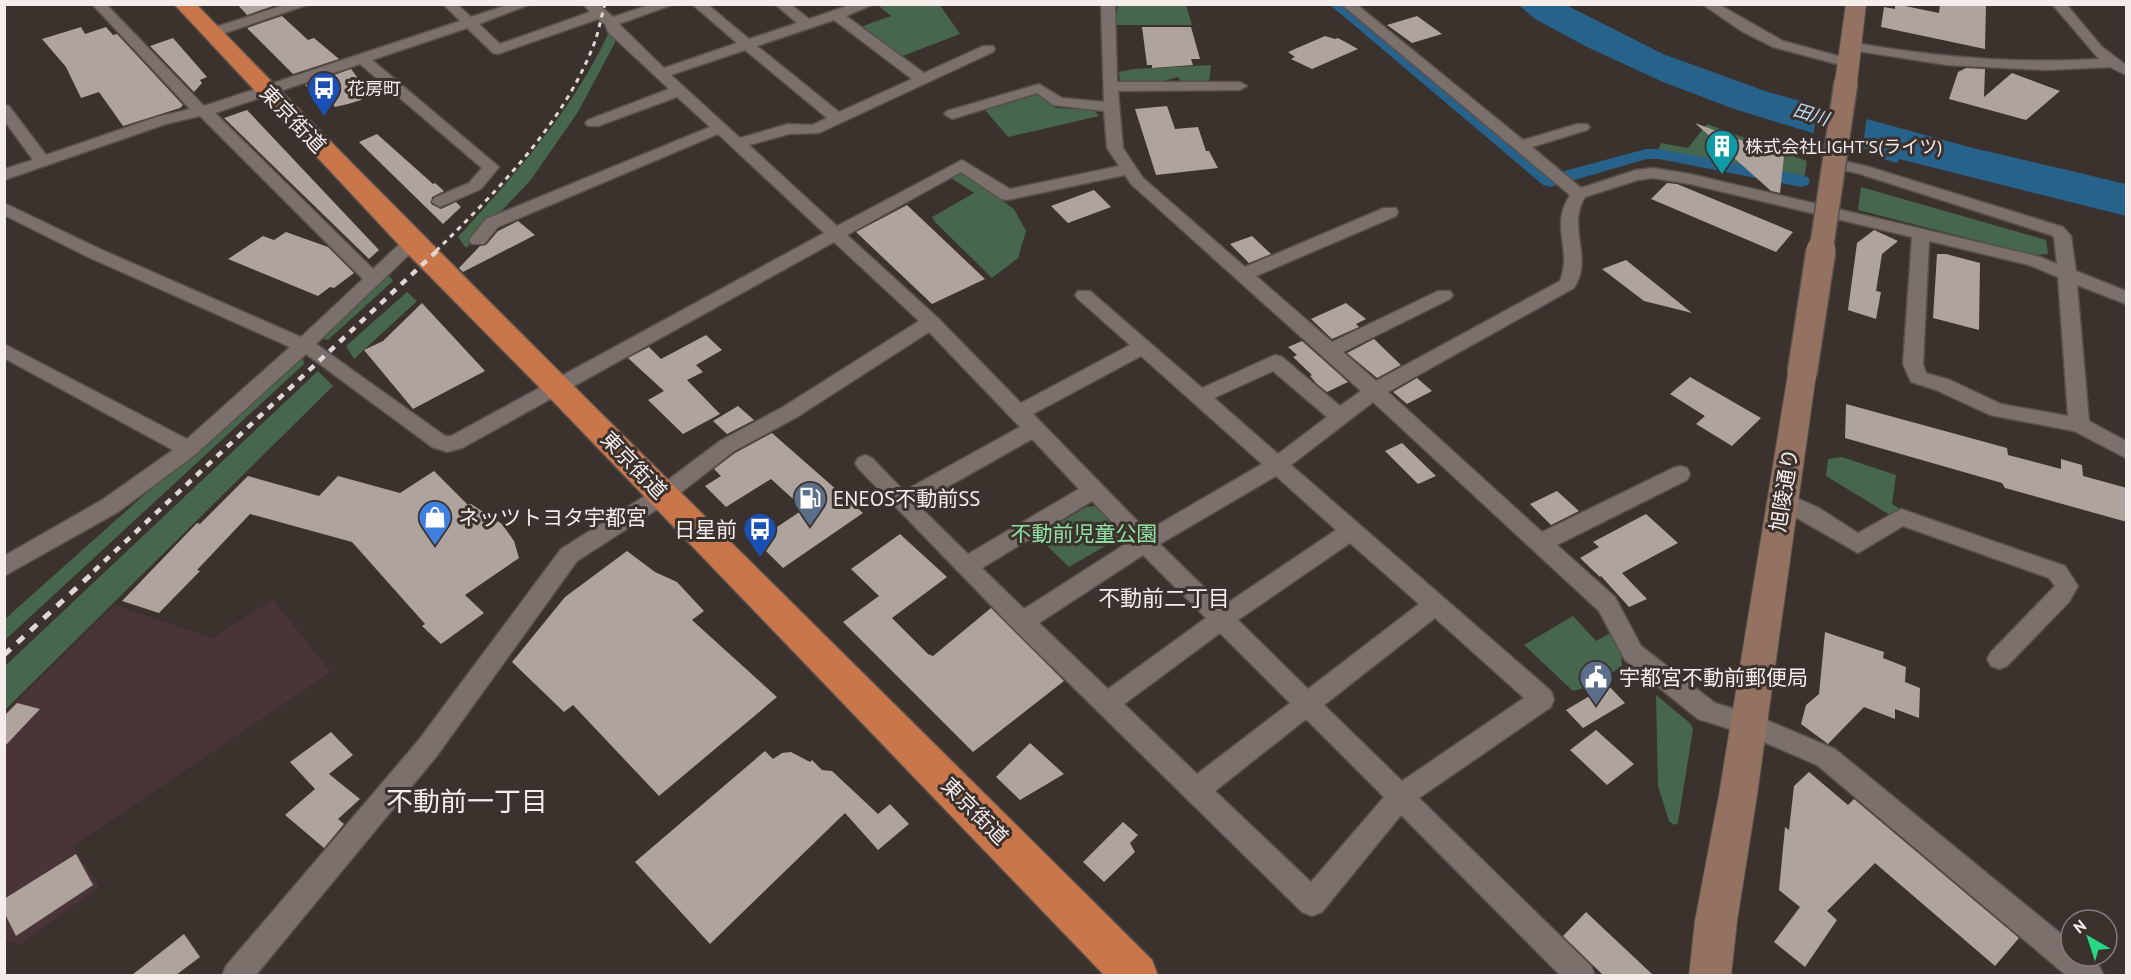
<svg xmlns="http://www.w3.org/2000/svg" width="2131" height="980" font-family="'PT Sans','Noto Sans JP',sans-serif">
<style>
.industrial{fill:#4a3536}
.green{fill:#46664e}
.water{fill:#27628a}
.pier{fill:#3b312d}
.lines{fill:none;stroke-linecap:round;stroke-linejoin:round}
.canal{fill:#27628a;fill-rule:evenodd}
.building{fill:#afa39e}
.street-casing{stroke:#59504c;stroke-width:3}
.secondary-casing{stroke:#59504c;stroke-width:2}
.highway-casing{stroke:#59504c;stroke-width:3}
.street{fill:#7b706b;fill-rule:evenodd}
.secondary{fill:#937261;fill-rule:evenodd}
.highway{fill:#ca764b;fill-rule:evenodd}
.rail-far2{stroke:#dfd7d4;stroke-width:3;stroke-dasharray:5 5;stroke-linecap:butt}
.rail-far1{stroke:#dfd7d4;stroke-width:4.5;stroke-dasharray:7 7;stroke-linecap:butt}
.rail{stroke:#dfd7d4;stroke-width:5;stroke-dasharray:9 9;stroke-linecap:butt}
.secondary-bridge-far1-casing{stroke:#59504c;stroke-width:26;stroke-linecap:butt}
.secondary-bridge-casing{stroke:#59504c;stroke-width:32;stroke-linecap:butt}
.secondary-bridge-far1{stroke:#937261;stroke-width:23}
.secondary-bridge{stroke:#937261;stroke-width:29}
.labels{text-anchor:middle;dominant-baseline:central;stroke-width:6;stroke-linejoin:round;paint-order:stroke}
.far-poi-label{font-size:18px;fill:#f4edea;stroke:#3b312d;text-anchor:start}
.far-water-label{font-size:18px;font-style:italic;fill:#beddf5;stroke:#3b312d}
.street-label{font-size:21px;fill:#f4edea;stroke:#3b312d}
.poi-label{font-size:21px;fill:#f4edea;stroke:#3b312d;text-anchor:start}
.park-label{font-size:21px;fill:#8fe1a3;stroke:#3b312d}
.neighbourhood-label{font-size:22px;fill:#f4edea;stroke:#3b312d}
.near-neighbourhood-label{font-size:27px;fill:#f4edea;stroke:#3b312d}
</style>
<rect width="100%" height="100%" fill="#3b312d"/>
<polygon class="industrial" points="273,600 331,672 73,846 99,887 19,945 5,939 4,714 114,605 212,638"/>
<g class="green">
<polygon points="1118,4 1186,5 1192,25 1115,25"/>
<polygon points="884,5 940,5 960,34 900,57 863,26 891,16 879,6"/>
<path d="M609 32 617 39 578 112 530 181 466 248 458 237C517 172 571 113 609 32Z"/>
<polygon points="1211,65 1209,82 1181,81 1178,77 1163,81 1120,83 1119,72 1134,69"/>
<polygon points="1039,94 1056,108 1094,110 1099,116 1008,137 985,110"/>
<polygon points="1707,124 1807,161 1804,179 1658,151 1661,143 1688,148"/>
<polygon points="962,172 1014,209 1026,231 1018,258 992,278 936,223 932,217 974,193 951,178"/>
<polygon points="1861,187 2046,240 2048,254 2034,255 1858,210"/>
<polygon points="387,273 393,281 328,340 319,338"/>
<polygon points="407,292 417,301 354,359 346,346"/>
<polygon points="302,354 304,364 5,640 5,619"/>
<polygon points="318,371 333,386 5,710 5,666"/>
<polygon points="1842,457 1896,475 1892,504 1900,509 1890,515 1826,476 1828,459"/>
<polygon points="1096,506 1124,535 1069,567 1037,536 1086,507"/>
<polygon points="1573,616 1596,641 1610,633 1621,652 1622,666 1593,686 1573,691 1524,645"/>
<polygon points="1656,695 1691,724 1693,729 1678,823 1674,825 1669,821 1658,786"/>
</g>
<polygon class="water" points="1519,5 1566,5 1663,54 1768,92 1969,147 2126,184 2126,216 1899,159 1897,163 1883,159 1882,154 1734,109 1663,82 1585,46 1535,19"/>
<polygon class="pier" points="1819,103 1867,116 1862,151 1813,136"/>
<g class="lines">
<polygon class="canal" points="1329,4 1346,4 1553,174 1646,149 1659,149 1801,175 1808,177 1810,181 1808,185 1801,187 1659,159 1647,159 1550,187 1543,185"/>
</g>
<g class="building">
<polygon points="237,4 271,4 273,6 247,15"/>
<polygon points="1895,4 1939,13 1940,4 1986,4 1985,49 1881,27 1884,7 1895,9"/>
<polygon points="282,16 308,40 314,38 339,59 293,74 247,28"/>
<polygon points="1417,16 1442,34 1412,43 1387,25"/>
<polygon points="81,27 85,34 106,27 113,35 117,34 183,105 180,108 123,126 99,92 81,98 66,67 42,39"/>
<polygon points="1142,27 1191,27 1200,59 1191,59 1193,65 1152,68 1152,65 1147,65"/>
<polygon points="1325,36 1335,39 1338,38 1358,49 1312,69 1291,59 1295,57 1288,52"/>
<polygon points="173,38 207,77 200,80 202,83 194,92 150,46"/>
<polygon points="1966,68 1985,69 1984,97 2012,73 2060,91 2026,120 1949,99 1958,72"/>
<polygon points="351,69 368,91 361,100 348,104 335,107 321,89 313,92 305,85"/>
<polygon points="1167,106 1175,129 1198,127 1206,151 1209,151 1218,168 1156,175 1135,109"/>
<polygon points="247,110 379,250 369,259 224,118"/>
<polygon points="1695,123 1784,156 1780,193 1771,191"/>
<polygon points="377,134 433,184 435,183 444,191 432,197 431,204 441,209 456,202 461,207 443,224 359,142"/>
<polygon points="1667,183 1677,184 1793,232 1776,252 1651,199"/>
<polygon points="1094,190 1111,207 1068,223 1051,206"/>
<polygon points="907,205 985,279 932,304 856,232"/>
<polygon points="518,221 535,235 463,272 459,268 480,246 486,245 498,231"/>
<polygon points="1874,230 1898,241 1882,254 1876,291 1881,292 1876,319 1848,310 1857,243"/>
<polygon points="286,232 328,247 354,273 334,288 330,287 318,296 228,259 263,236 274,240"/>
<polygon points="1252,236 1271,254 1249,263 1230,244"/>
<polygon points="1937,254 1946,254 1980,263 1979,330 1933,318"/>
<polygon points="1626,260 1692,313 1644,301 1602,269"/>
<polygon points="422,303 485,371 413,409 364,350 383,341"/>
<polygon points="1346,303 1366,319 1356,324 1359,327 1332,339 1311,319"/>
<polygon points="706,335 722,350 696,365 703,372 687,380 720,414 683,434 648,400 664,391 628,358 649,347 661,359"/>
<polygon points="1374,339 1401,365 1377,378 1347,353"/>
<polygon points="1302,341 1348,382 1327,392 1317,384 1310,376 1312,375 1293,357 1297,355 1288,347"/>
<polygon points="1690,377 1761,418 1732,446 1696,424 1705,416 1670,394"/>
<polygon points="1417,378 1432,391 1407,404 1393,392"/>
<polygon points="1846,404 2007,448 2008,455 2061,469 2061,459 2082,465 2083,476 2127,488 2127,522 2005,488 2002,483 1845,438"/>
<polygon points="738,406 754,420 727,434 713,421"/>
<polygon points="772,433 863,513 783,568 756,541 804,509 771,479 726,507 705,486 721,476 714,469 735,453"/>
<polygon points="1402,443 1436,476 1418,484 1385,451"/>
<polygon points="434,471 468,505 471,504 502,524 514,541 519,558 465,595 484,613 441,644 422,626 425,624 352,542 250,514 197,570 200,571 159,613 122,601 197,523 200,524 248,476 319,496 338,476 400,493"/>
<polygon points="1557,491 1579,511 1551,525 1530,504"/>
<polygon points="1646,514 1678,543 1622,573 1647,599 1629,607 1601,576 1600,577 1580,558 1599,547 1593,542"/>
<polygon points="900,534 947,577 892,618 928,654 933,656 991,608 1064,681 973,752 843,622 879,596 851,569"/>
<polygon points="627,551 655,572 677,582 704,611 692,620 777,697 659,796 573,705 564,712 512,662 565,597"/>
<polygon points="1825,632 1884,652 1883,658 1906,667 1905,682 1920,688 1919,718 1895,709 1895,719 1864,707 1828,744 1801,724 1806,705 1819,694"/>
<polygon points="1608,685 1625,703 1583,728 1566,710"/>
<polygon points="17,703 40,709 4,747 4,716"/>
<polygon points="1596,730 1634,764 1607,785 1570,750"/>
<polygon points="331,732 353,755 329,774 360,799 338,819 344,824 324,848 285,815 315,789 290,762"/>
<polygon points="1030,743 1064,774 1020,800 996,777"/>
<polygon points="765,751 773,759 782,753 791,752 810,762 812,760 822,770 832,771 878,814 890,804 909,824 878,850 845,813 710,944 635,862"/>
<polygon points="1809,772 1848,805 1854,799 2019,938 1995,966 1875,863 1827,911 1837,920 1805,967 1774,942 1800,907 1779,890 1785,827 1789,830 1794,786"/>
<polygon points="1123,822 1138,835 1130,843 1135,852 1104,882 1083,862"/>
<polygon points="76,854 93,885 16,936 4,912 4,899"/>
<polygon points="1586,912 1653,975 1603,975 1563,936"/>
<polygon points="184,934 200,957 176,975 132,975"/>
</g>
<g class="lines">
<defs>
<g id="street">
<path d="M92 4H106L204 106 460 21 443 4H457L471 17 510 4H531L479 24 500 44 590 12 583 4H598L613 17 652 4H674L619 24 664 68 737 43 692 4H707L749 39 797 23 775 4H790L809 19 853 4H874L846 16 924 73 983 46H993L995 49 993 52 819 133 789 134 749 145 837 226 962 160 1010 189 1119 166 1107 148 1104 111 1053 105 1037 93 952 119 944 114 947 111 1039 84 1062 98 1104 102 1101 4H1115L1117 82H1240L1247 86 1240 90 1118 91 1123 148 1143 178 1245 267 1384 208H1396L1398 212 1396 216 1256 276 1332 342 1438 291H1450L1453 295 1450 299 1343 352 1376 381 1560 281C1573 246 1549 228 1570 195L1341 4H1356L1523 140 1577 124H1587L1590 127 1587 130 1532 147 1581 188 1636 170 1653 168 1690 174 2040 257 2057 264 2054 237 2051 235 1857 173 1828 167 1826 164 1834 159 1866 166 2063 227 2071 236 2076 271 2126 291V304L2077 285 2089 421 2126 441V458L2074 431 1990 415 1936 390 1911 382 1903 364 1912 237 1690 184 1653 178 1638 180 1585 197C1566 228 1594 257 1574 288L1388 392 1542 532 1673 468 1680 466 1687 468 1690 474 1687 480 1557 545 1615 597 1641 646 1715 703 1757 716 1835 749 2071 942V956C2089 956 2097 958 2104 976H2067L1817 765 1743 733 1698 719 1625 660 1599 611 1373 402 1291 465 1551 691 1554 699 1551 707 1419 798 1591 966 1595 976H1561L1401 815 1322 912 1312 916 1302 912 1014 629 858 468 855 463 858 458 865 455 872 458 904 491 1020 427 929 332 797 417 734 451 670 501 577 561 436 757 255 976H222L226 966 418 741 561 549 656 489 720 441 783 407 919 321 834 242 462 448 447 452 432 447 306 354 196 454 118 512 4 576V556L102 500 173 450 4 358V344L187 439 290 347 88 257 4 215V203L100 249 301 337 363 279 200 116 166 124 4 180V169L33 160 4 120V105L9 106 46 155 157 117 190 109ZM598 19 605 24 608 32 669 89 588 120 585 123 588 126H598L677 97 710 127 486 219 469 240 472 244H484L498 227 718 134 824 233 451 436H445L316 344 418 246 421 242 418 238H406L373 269 215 113 360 64 482 168 469 183 434 198 432 202 440 207 481 189 499 167 372 60 467 28 493 53 498 54ZM834 20 912 79 839 112 757 46ZM745 50 827 118 812 125 788 124 740 138 671 75ZM961 172 1001 199 1007 200 1125 175 1131 184 1361 391 1340 406 1282 357 1275 355 1202 388 1090 291H1078L1075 295 1078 299 1130 345 1021 403 938 318 847 235ZM1929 241 2029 265 2058 277 2068 416 2001 404 1950 380 1926 373 1923 364ZM1141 356 1262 464 1147 531 1033 414ZM1273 371 1327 417 1278 454 1214 398ZM1032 439 1079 489 968 554 917 504ZM1276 476 1336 530 1223 606 1160 544ZM1092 501 1130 541 1024 609 982 568ZM1350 543 1419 604 1308 689 1238 620ZM1143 555 1206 618 1108 689 1039 623ZM1435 618 1524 698 1402 781 1324 705ZM1220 633 1290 703 1197 774 1124 704ZM1306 719 1384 797 1311 882 1215 791Z"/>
<polygon points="288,4 310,4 216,36 211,37 204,33 206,30"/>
<polygon points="1702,4 1718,4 1783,41 1853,60 1855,63 1848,67 1773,47 1743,32"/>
<path d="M2052 4H2066L2102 47 2126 65V75L2110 67 2046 70 1947 65 1845 49 1843 46 1850 42C1933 57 2015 64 2099 59Z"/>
<polygon points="1783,492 1819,508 1858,533 1901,509 2065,566 2078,586 2069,602 2007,666 1999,669 1991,666 1987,659 1991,652 2053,588 2055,586 2049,578 1903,526 1858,553 1776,506 1772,500 1776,494"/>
</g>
<g id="secondary">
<polygon points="1846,4 1866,4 1857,82 1854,87 1846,89 1838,87 1835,82"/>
<polygon points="1802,364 1812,367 1816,374 1757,795 1737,921 1731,976 1689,976 1695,921 1719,795 1788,374 1792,367"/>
</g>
<path id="highway" d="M174 4H196C510 327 833 642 1152 960L1158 976H1105L547 395 402 248Z"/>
</defs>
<use href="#street" class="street-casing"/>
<use href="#secondary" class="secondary-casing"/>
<use href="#highway" class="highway-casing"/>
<use href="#street" class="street"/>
<use href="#secondary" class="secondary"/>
<use href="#highway" class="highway"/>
<path class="rail-far2" d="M436 251C497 191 563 125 594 44 599 31 601 17 605 4"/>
<polyline class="rail-far1" points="94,571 438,250"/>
<polyline class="rail" points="4,655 96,570"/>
<defs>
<polyline id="secondary-bridge-far1" points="1821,251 1846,82"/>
<polyline id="secondary-bridge" points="1802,374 1821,250"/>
</defs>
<use href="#secondary-bridge-far1" class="secondary-bridge-far1-casing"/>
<use href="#secondary-bridge" class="secondary-bridge-casing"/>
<use href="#secondary-bridge-far1" class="secondary-bridge-far1"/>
<use href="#secondary-bridge" class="secondary-bridge"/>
</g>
<defs>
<symbol id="bus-pin" viewBox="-11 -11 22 30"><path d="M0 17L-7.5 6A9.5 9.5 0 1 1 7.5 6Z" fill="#1a4fb4" stroke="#3b312d"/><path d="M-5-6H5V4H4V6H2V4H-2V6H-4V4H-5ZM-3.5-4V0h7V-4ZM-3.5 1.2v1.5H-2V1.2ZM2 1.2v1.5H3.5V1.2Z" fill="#fff"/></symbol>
<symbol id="building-pin" viewBox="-11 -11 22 30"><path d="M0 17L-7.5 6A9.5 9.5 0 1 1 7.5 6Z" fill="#0f9aa8" stroke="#3b312d"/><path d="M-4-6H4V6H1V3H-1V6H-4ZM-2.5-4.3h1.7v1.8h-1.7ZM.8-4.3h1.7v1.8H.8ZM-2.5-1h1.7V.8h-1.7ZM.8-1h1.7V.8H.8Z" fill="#fff"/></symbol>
<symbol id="fuel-pin" viewBox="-11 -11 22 30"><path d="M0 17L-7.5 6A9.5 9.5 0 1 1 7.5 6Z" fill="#5c6f8a" stroke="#3b312d"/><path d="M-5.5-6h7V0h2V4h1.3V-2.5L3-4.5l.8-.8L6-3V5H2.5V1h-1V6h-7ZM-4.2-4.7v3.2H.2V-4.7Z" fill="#fff"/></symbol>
<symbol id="shop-pin" viewBox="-11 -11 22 30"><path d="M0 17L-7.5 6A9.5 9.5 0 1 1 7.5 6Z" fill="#3f7fe0" stroke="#3b312d"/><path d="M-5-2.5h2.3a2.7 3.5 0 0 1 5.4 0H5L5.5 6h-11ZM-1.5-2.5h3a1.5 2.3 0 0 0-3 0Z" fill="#fff"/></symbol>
<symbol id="civic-pin" viewBox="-11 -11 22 30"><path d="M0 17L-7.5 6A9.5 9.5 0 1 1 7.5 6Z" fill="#5c6f8a" stroke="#3b312d"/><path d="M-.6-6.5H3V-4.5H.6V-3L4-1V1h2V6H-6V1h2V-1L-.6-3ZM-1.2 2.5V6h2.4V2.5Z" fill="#fff"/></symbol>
</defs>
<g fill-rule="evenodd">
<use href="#bus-pin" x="305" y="69" width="38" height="52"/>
<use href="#building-pin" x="1703" y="127" width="38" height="52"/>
<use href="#fuel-pin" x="791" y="479" width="38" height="52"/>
<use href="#shop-pin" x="416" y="498" width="38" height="52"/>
<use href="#bus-pin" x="741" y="510" width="38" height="52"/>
<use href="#civic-pin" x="1577" y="658" width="38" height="52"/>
</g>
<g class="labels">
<g class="far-poi-label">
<text x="347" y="88">花房町</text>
<text x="1745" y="146">株式会社LIGHT'S(ライツ)</text>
</g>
<g class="far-water-label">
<text transform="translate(1811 114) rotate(17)">田川</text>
</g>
<g class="street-label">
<text transform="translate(293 119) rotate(46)">東京街道</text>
<text transform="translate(634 465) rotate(46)">東京街道</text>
<text transform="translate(1784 490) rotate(-81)">旭陵通り</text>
<text transform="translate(975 811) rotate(45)">東京街道</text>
</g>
<g class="poi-label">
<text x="833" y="498">ENEOS不動前SS</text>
<text x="458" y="517">ネッツトヨタ宇都宮</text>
<text x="737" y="529" text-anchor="end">日星前</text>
<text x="1619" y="677">宇都宮不動前郵便局</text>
</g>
<g class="park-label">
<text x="1084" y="533">不動前児童公園</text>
</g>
<g class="neighbourhood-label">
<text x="1164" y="598">不動前二丁目</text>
</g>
<g class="near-neighbourhood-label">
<text x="467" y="801">不動前一丁目</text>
</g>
</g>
<rect width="2131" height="980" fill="none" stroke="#f4edea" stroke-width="12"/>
<g transform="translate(2089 938) rotate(321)"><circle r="28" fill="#3b312d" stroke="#857c79" stroke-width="1.5"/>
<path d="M0-4.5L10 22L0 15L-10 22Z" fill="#27d885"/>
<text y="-9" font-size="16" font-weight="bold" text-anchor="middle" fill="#f4edea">N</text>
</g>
</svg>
